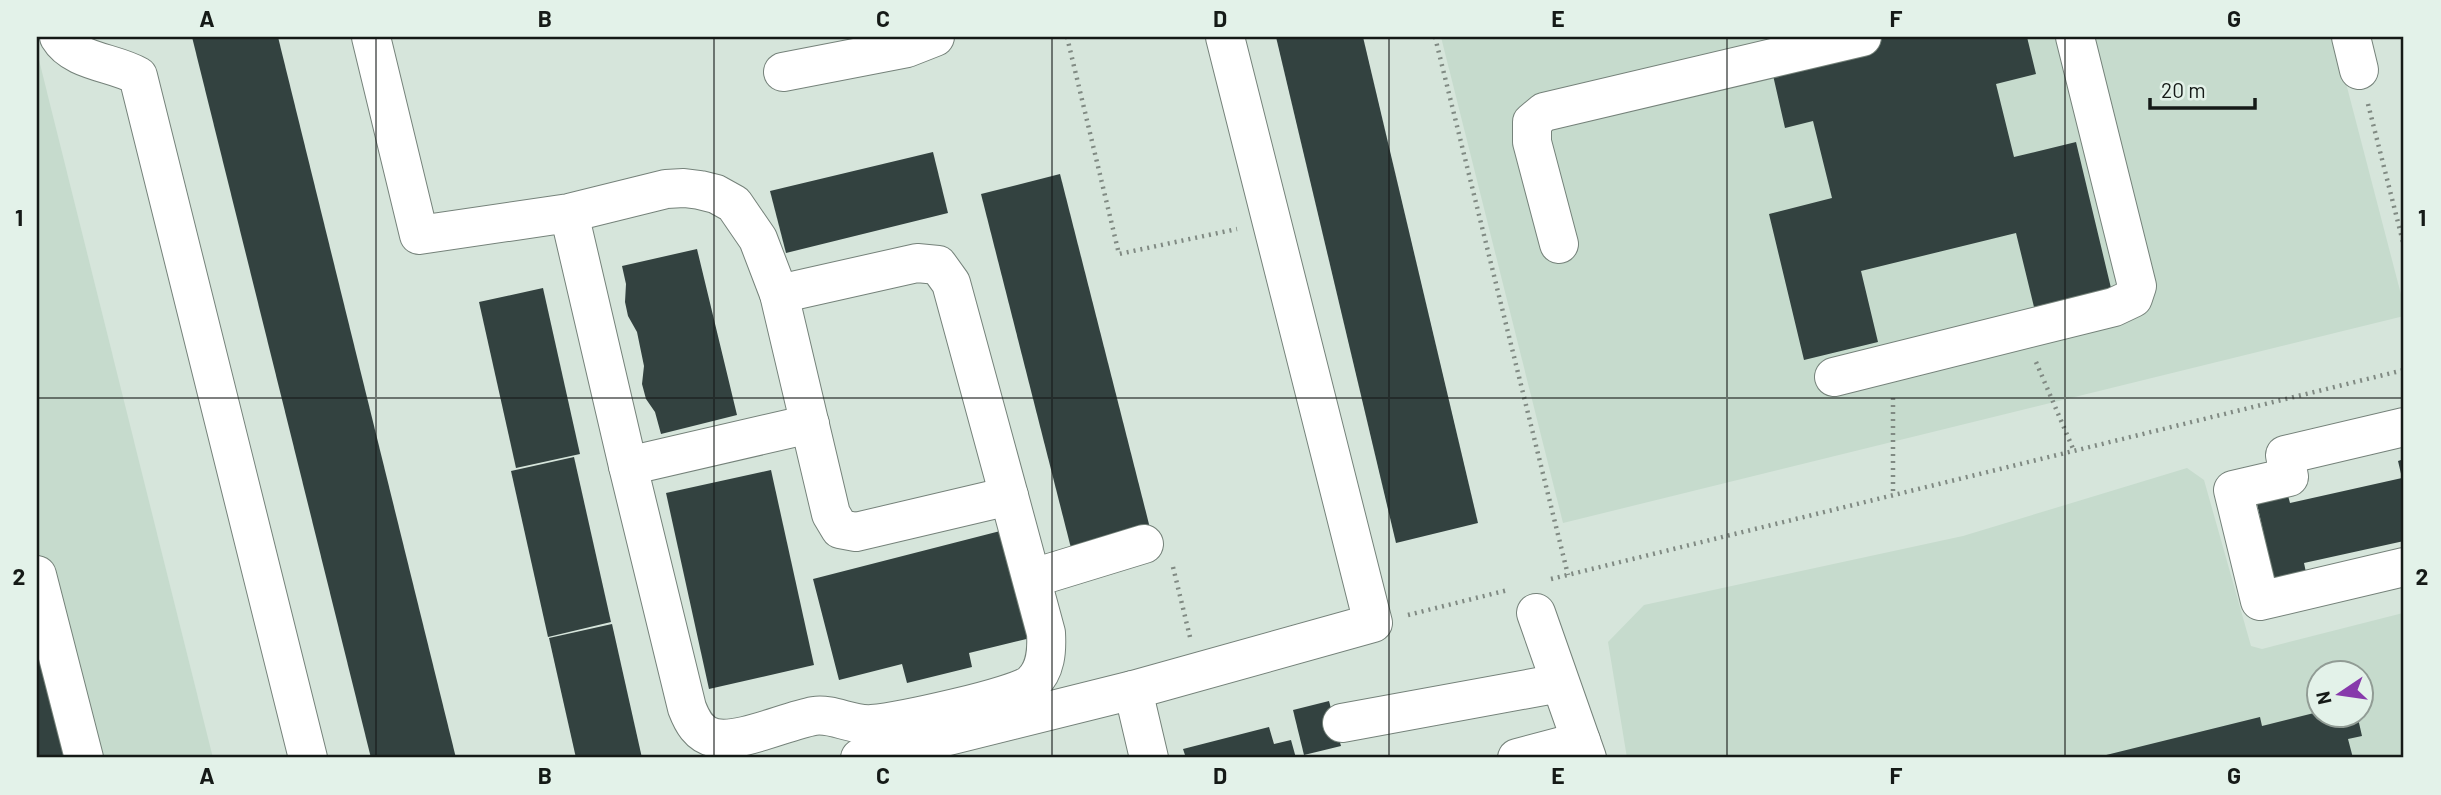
<svg xmlns="http://www.w3.org/2000/svg" width="2441" height="795" font-family="Barlow,sans-serif">
<style>
.built{fill:#c6dbcd;fill-rule:evenodd}
.building{fill:#334240}
.lines{fill:none;stroke-linecap:round;stroke-linejoin:round}
.minor-casing{stroke:#75827a;stroke-width:40}
.path{stroke:#808a83;stroke-width:4.5;stroke-dasharray:2 5;stroke-linecap:butt}
.minor{stroke:#fff;stroke-width:38}
.grid{fill:none;stroke:#151a17;stroke-width:2;stroke-opacity:0.55}
.neatline{fill:none;stroke:#151a17;stroke-width:2.5}
.grid-label{font-size:23px;text-anchor:middle;font-weight:bold;fill:#151a17}
</style>
<rect width="100%" height="100%" fill="#d6e5db"/>
<g class="built">
<polygon points="1441,37 2334,37 2404,306 2404,316 1563,523"/>
<polygon points="37,52 213,758 37,758"/>
<path d="M2187 468 2204 480 2251 646 2262 649 2403 613 2404 758H1627L1608 642 1644 605 1963 536ZM2318 672H2360V714H2318Z"/>
</g>
<g class="building">
<polygon points="192,37 278,37 456,758 371,758"/>
<polygon points="1276,37 1363,37 1478,523 1396,543"/>
<polygon points="1876,37 2027,37 2036,74 1996,84 2014,157 2076,142 2111,288 2034,307 2016,233 1861,271 1878,342 1804,360 1769,214 1832,198 1813,121 1785,128 1770,62"/>
<polygon points="933,152 948,213 786,253 770,191"/>
<polygon points="1060,174 1151,532 1072,552 981,194"/>
<polygon points="697,249 737,415 661,434 655,412 646,399 642,384 644,366 637,332 628,316 625,302 626,284 622,266"/>
<polygon points="543,288 580,454 516,468 479,302"/>
<polygon points="574,457 611,622 548,637 511,471"/>
<polygon points="2404,459 2404,541 2304,563 2308,582 2276,589 2255,495 2286,488 2290,503 2402,478 2398,461"/>
<polygon points="771,470 814,665 709,689 666,493"/>
<polygon points="1008,529 1035,637 969,653 972,667 907,683 902,664 839,680 813,579"/>
<polygon points="612,624 642,758 576,758 549,638"/>
<polygon points="37,650 65,758 37,758"/>
<polygon points="1329,701 1341,746 1304,755 1293,710"/>
<polygon points="2318,712 2318,714 2357,714 2362,736 2348,739 2353,758 2094,758 2260,717 2262,726"/>
<polygon points="1269,727 1274,744 1291,740 1296,758 1186,758 1183,749"/>
</g>
<g class="lines">
<defs>
<g id="minor">
<path d="M59 37C74 62 114 62 138 76L308 758"/>
<path d="M371 37 419 235 569 213 666 189 684 188 700 190 716 194 734 204 758 239 779 294 831 514 840 529 856 532 1009 496 1046 633C1047 651 1046 670 1032 683 1016 697 897 722 872 724 852 726 833 713 814 716 786 721 741 743 715 738 699 735 692 721 687 708L628 466 569 213"/>
<polyline points="2351,37 2359,70"/>
<polyline points="783,72 907,48 935,37"/>
<polyline points="1559,244 1532,142 1532,122 1544,112 1862,37"/>
<polyline points="779,294 917,263 938,265 951,283 1009,496"/>
<polyline points="1834,377 2114,307 2133,298 2137,286 2075,37"/>
<polyline points="2404,427 2285,455 2289,477 2233,490 2260,601 2404,567"/>
<polyline points="628,466 810,424"/>
<polyline points="37,575 84,758"/>
<polyline points="1033,578 1144,544"/>
<polyline points="1536,613 1581,741"/>
<polyline points="1133,690 1149,758"/>
<polyline points="1342,723 1560,683"/>
<polyline points="860,758 1133,690 1373,623 1225,37"/>
<polyline points="1517,758 1581,741 1587,758"/>
</g>
</defs>
<use href="#minor" class="minor-casing"/>
<g class="path">
<polyline points="1067,37 1119,254 1237,229"/>
<polyline points="1435,37 1568,575"/>
<polyline points="2368,104 2404,246"/>
<polyline points="2036,362 2074,451"/>
<polyline points="1893,398 1893,495"/>
<polyline points="1173,567 1190,637"/>
<polyline points="1551,579 2404,370"/>
<polyline points="1408,615 1508,590"/>
</g>
<use href="#minor" class="minor"/>
</g>
<path class="grid" d="M376 37V758M714 37V758M1052 37V758M1389 37V758M1727 37V758M2065 37V758M37 398H2404"/>
<rect width="2441" height="795" fill="none" stroke="#e3f2e9" stroke-width="77"/>
<g transform="translate(2340 694) rotate(257)"><circle r="33" fill="#e3f2e9" stroke="#919c95" stroke-width="2"/>
<path d="M0-5L12 26L0 18L-12 26Z" fill="#873aab"/>
<text y="-10" font-size="19" font-weight="bold" text-anchor="middle" fill="#151a17">N</text>
</g>
<path d="M2150 98v10h105v-10" fill="none" stroke="#151a17" stroke-width="3.5"/>
<text x="2161" y="98" font-size="21" fill="#151a17" stroke="#e3f2e9" stroke-width="5" paint-order="stroke">20 m</text>
<rect x="38" y="38" width="2364" height="718" class="neatline"/>
<g class="grid-label">
<text x="207" y="27">A</text>
<text x="545" y="27">B</text>
<text x="883" y="27">C</text>
<text x="1220" y="27">D</text>
<text x="1558" y="27">E</text>
<text x="1896" y="27">F</text>
<text x="2234" y="27">G</text>
<text x="19" y="226">1</text>
<text x="2422" y="226">1</text>
<text x="19" y="585">2</text>
<text x="2422" y="585">2</text>
<text x="207" y="784">A</text>
<text x="545" y="784">B</text>
<text x="883" y="784">C</text>
<text x="1220" y="784">D</text>
<text x="1558" y="784">E</text>
<text x="1896" y="784">F</text>
<text x="2234" y="784">G</text>
</g>
</svg>
